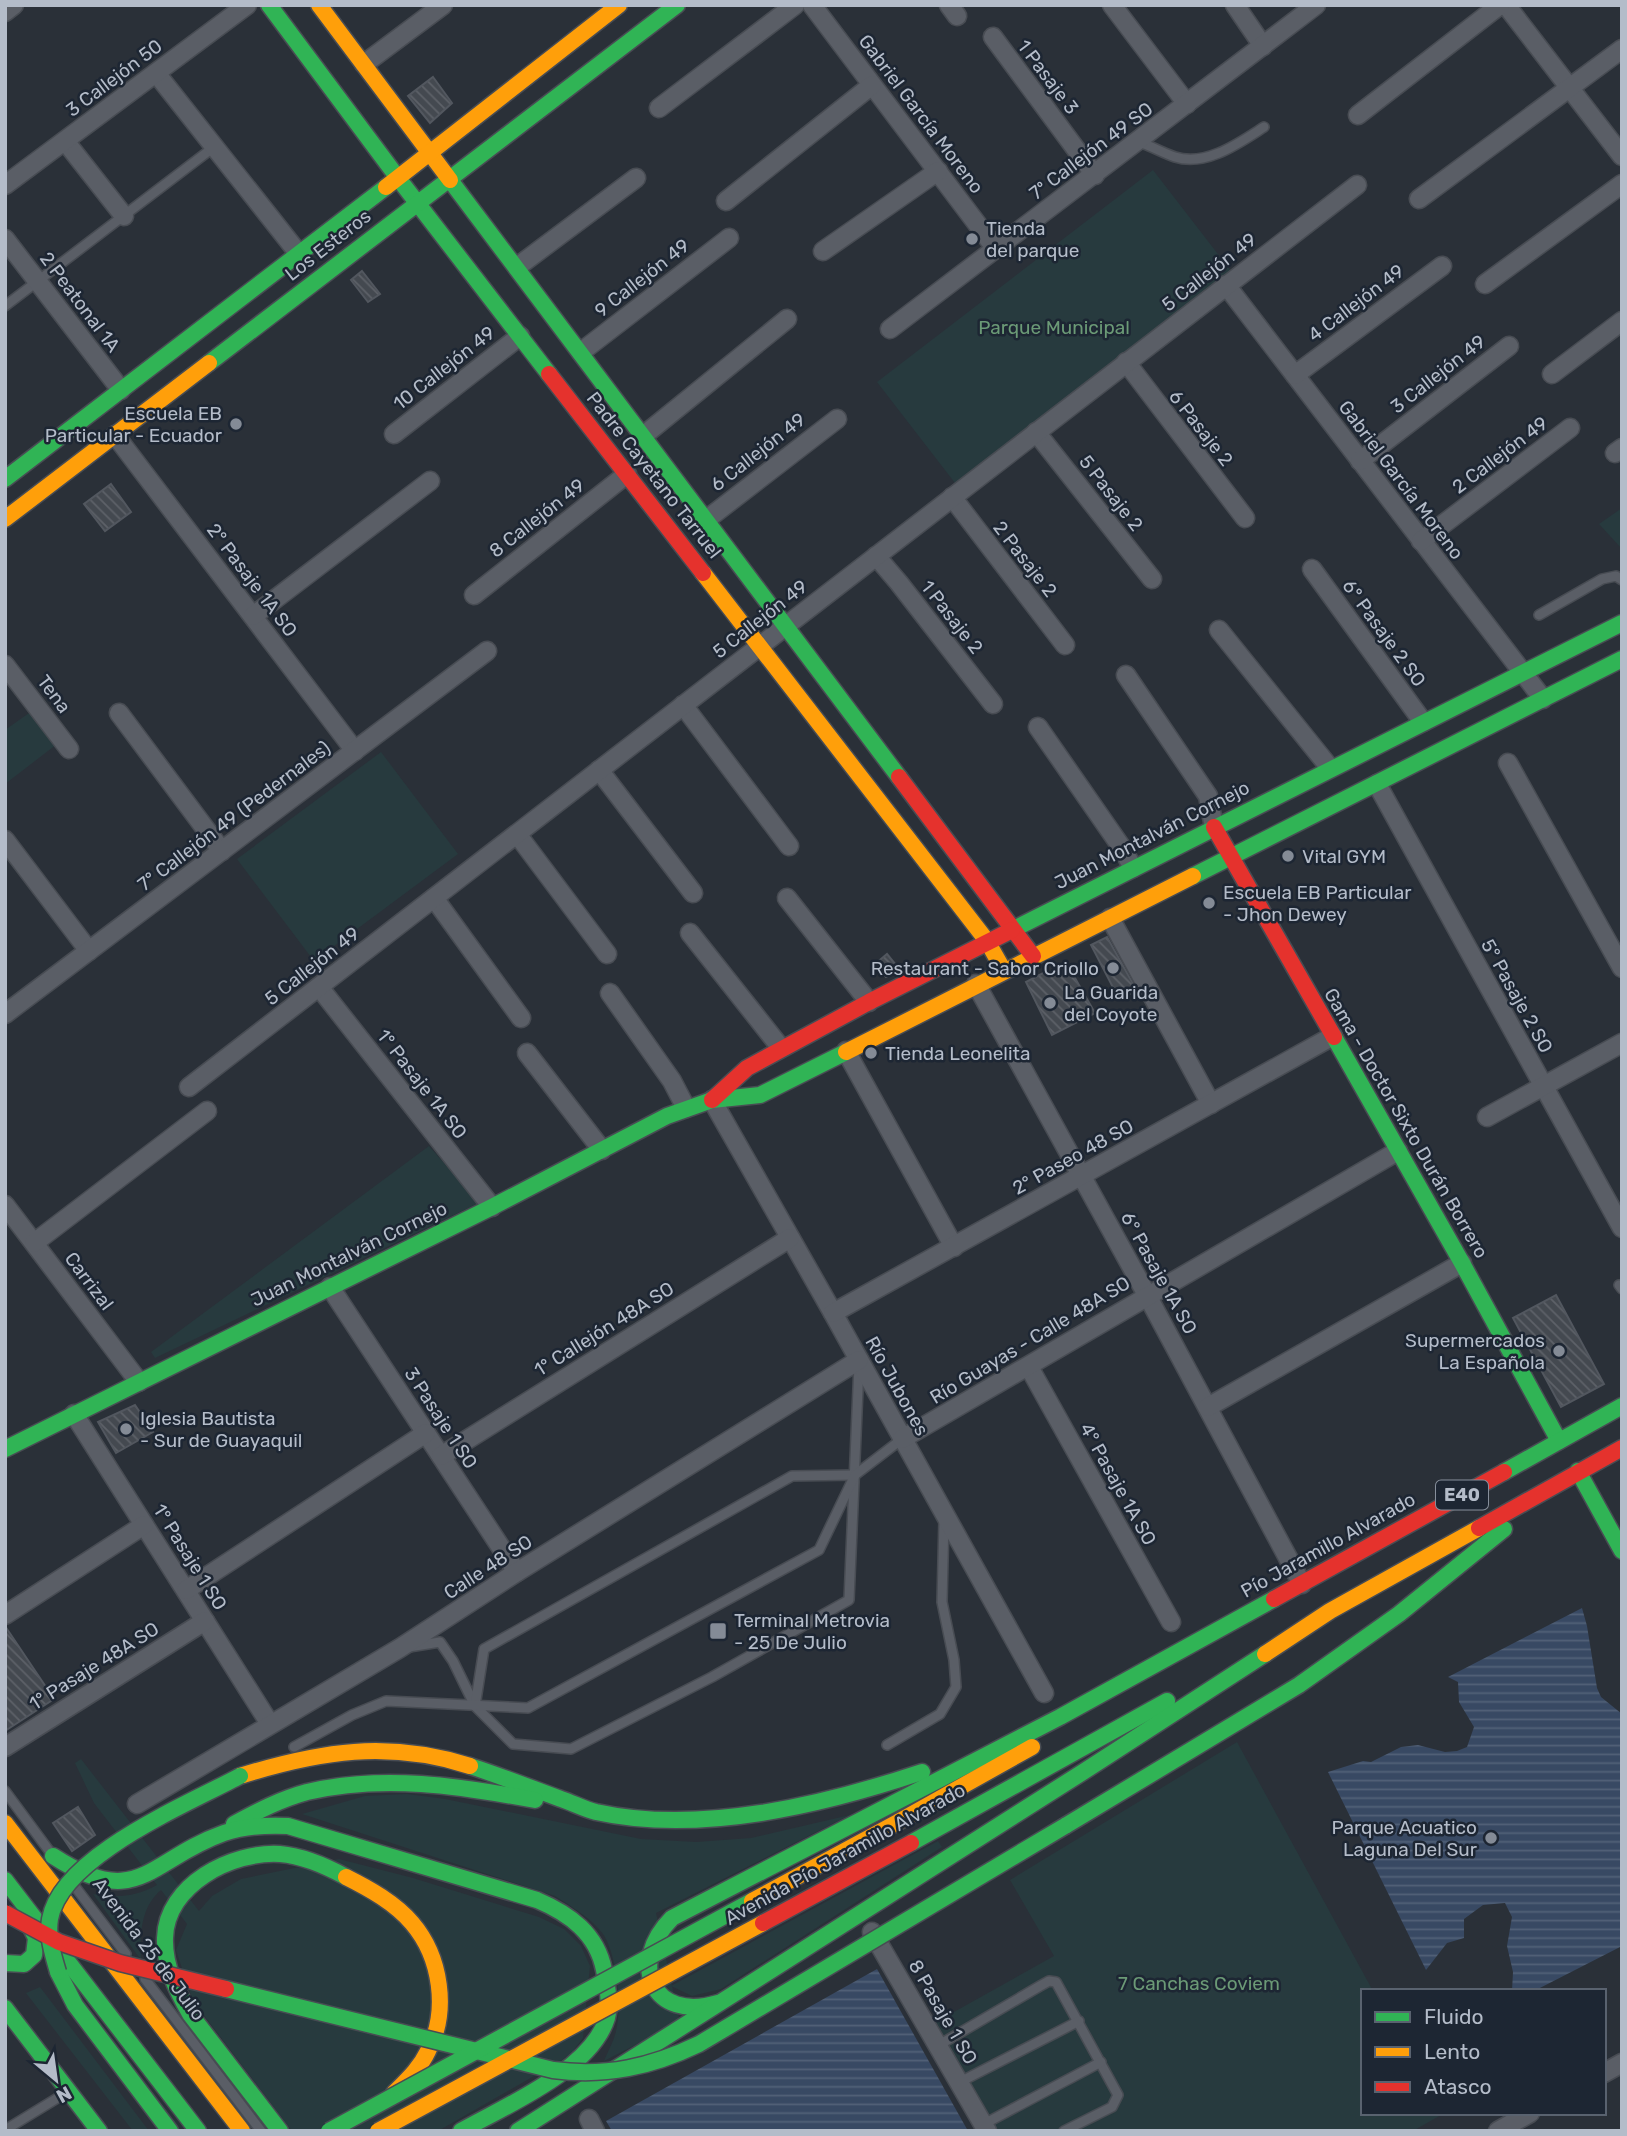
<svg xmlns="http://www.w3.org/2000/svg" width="1627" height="2136" font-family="Rubik,sans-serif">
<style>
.green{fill:#273a3e}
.water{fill:url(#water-rules)}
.building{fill:url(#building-back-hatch);stroke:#52575f;stroke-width:2}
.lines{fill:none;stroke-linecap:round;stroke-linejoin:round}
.lane-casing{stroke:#484c53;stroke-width:12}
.street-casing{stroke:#484c53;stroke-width:21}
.fast-casing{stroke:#484c53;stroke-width:19}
.slow-casing{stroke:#484c53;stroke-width:19}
.jam-casing{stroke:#484c53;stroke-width:19}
.lane{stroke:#5a5e66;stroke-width:9}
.street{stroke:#5a5e66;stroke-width:18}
.fast{stroke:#30b455;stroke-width:16}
.slow{stroke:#ff9f0a;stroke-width:16}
.jam{stroke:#e5322d;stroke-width:16}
.fast-bridge-casing{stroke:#484c53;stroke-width:19;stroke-linecap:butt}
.slow-bridge-casing{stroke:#484c53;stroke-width:19;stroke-linecap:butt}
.jam-bridge-casing{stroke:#484c53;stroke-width:19;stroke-linecap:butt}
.fast-bridge{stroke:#30b455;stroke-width:16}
.slow-bridge{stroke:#ff9f0a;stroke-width:16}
.jam-bridge{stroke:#e5322d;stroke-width:16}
.poi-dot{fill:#848b96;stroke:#1d2633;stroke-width:2.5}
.labels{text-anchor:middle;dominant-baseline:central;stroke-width:5;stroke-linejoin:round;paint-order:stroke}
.shield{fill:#1d2633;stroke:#878f9c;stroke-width:2}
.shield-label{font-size:18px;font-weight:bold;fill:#b4bcc9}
.street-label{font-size:19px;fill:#b4bcc9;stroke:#1d2633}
.poi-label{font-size:19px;fill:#b4bcc9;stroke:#1d2633;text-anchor:start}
.park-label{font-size:19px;fill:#6b9a76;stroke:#1d2633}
</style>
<defs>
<pattern id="water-rules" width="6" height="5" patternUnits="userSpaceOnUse" patternTransform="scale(1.75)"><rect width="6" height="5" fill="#384963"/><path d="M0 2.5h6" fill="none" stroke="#526178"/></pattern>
<pattern id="building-back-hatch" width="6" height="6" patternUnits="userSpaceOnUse" patternTransform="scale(1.75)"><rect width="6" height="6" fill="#444950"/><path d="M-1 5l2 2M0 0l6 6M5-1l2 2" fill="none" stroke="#5d6168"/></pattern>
</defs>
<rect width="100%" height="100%" fill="#2a3038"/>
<g class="green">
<polygon points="1153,170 1231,271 955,483 877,382"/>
<polygon points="1622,508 1622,549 1599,524"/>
<polygon points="32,711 57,744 5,784 5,730"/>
<polygon points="381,752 458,854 314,961 237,859"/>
<polygon points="429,1146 479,1203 155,1358 151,1352"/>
<polygon points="1237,1742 1373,1991 1363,1991 1363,2113 1441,2115 1413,2131 995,2131 936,2022 1054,1956 1010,1880"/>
<path d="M81 1759 199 1911 212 1896 241 1879 339 1859 413 1878 539 1917 564 1929 581 1946 590 1966 583 2038 573 2051 562 2060 438 2131H292L193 2001 176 1950 187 1924 161 1890C140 1908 140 1935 141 1960L93 1894C116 1898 136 1897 157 1885L94 1803 75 1763Z"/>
<path d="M407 1794 445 1799 641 1839 696 1842 751 1838 850 1815 656 1913 680 2022 604 2061C608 2051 614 2041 616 2031 622 2006 617 1955 603 1934 591 1918 572 1907 555 1896L302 1814 365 1796Z"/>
<polygon points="938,1841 942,1847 721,1989 692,1996 671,1986"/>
<polygon points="40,1987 149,2131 133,2131 26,1993"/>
</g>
<g class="water">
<polygon points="1582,1608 1587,1626 1597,1688 1601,1697 1622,1714 1622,1946 1534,1991 1512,1991 1513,1972 1507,1946 1512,1917 1505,1903 1483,1905 1464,1919 1464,1938 1447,1943 1426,1970 1328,1772 1363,1761 1371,1762 1401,1747 1418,1745 1445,1752 1457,1751 1467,1747 1474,1727 1459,1702 1458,1682 1448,1677"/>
<polygon points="877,1969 968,2131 612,2131 606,2121"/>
</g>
<g class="building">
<polygon points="433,77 452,103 430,123 408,96"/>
<polygon points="362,271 380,294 368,302 351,280"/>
<polygon points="111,484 131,512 105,531 84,504"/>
<polygon points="1107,937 1137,991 1119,999 1091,945"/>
<polygon points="887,954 900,970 886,977 875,964"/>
<polygon points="1067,964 1095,1013 1052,1035 1026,982 1045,972 1047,975"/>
<polygon points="1556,1295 1604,1384 1561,1407 1513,1318"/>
<polygon points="135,1405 153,1432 116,1453 98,1422"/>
<polygon points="5,1626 54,1699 5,1731"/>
<polygon points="78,1807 95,1835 72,1851 53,1823"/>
</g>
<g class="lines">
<defs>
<g id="lane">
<path d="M1139 142C1151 146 1163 153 1175 157 1206 167 1239 143 1264 127"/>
<polyline points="5,306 214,147"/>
<polyline points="1539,615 1602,579 1616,576 1622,580"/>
<polyline points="1619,1285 1622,1289"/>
<polyline points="409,1647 440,1642 453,1661 475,1706 513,1744 571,1749 712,1677 849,1600 859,1365"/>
<polyline points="475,1706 484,1649 792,1476 855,1475"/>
<polyline points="887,1745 940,1714 956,1687 954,1660 942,1602 944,1519"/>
<polyline points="294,1747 352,1715 386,1701 528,1708 819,1550 855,1475 902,1439"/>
<polyline points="5,1791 53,1856"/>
<polyline points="73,1884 126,1954"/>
<polyline points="145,1979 261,2131"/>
<polyline points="939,2045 1040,1986 1049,1981 1056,1982 1118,2095 1112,2107 1064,2131"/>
<polyline points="960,2082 1079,2021"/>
<polyline points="984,2124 1101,2062"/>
<polyline points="5,2130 64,2094"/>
</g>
<g id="street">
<polyline points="812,5 996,249"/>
<polyline points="949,5 957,16"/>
<polyline points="1112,5 1187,104"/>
<polyline points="1235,5 1263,46"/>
<polyline points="1506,5 1622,156"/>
<polyline points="5,12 14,5"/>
<polyline points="993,37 1095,175"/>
<polyline points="364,64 443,5"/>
<polyline points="156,73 299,254"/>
<polyline points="659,108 795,5"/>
<polyline points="1358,115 1500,5"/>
<polyline points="65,141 124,216"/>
<polyline points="5,185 247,5"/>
<polyline points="1419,199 1622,49"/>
<polyline points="726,201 872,85"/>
<polyline points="5,239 121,390"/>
<polyline points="823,251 938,171"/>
<polyline points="517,267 636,178"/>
<polyline points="1485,284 1622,184"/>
<polyline points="1226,285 1543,699"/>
<polyline points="890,329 1316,5"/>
<polyline points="581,352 729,238"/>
<polyline points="1126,362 1245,518"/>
<polyline points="1552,374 1622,321"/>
<polyline points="1295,375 1442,266"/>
<polyline points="1036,432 1152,579"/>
<polyline points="394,434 520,336"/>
<polyline points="115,435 355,751"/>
<polyline points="643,436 787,319"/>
<polyline points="1615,453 1622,448"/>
<polyline points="1360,461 1509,346"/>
<polyline points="952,497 1065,645"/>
<polyline points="706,520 837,419"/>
<polyline points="1421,541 1570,428"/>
<polyline points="876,556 899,583 993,704"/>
<polyline points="1312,569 1423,722"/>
<polyline points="474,595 627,474"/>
<polyline points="253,616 430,481"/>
<polyline points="1219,630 1330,768"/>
<polyline points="5,665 69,749"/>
<polyline points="1126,675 1208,796 1214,827"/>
<polyline points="683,705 789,846"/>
<polyline points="119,713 222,851"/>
<polyline points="1038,727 1122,848 1133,868"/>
<polyline points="1508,763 1622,968"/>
<polyline points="599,770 693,893"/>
<polyline points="1377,784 1622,1228"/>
<polyline points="517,834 607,954"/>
<polyline points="5,840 89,951"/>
<polyline points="434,898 521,1018"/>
<polyline points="787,898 869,1002"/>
<polyline points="1110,918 1211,1104"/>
<polyline points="690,933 781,1048"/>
<polyline points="976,984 1147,1295 1302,1584"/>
<polyline points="319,987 492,1207"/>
<polyline points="610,993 672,1081 686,1108"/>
<polyline points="5,1014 487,651"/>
<polyline points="846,1051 954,1247"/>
<polyline points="527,1053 602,1150"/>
<polyline points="189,1087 1357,185"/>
<polyline points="712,1100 833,1313 1044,1693"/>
<polyline points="1487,1117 1622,1043"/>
<polyline points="5,1205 139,1382"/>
<polyline points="34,1243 207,1111"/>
<polyline points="330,1287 517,1572"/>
<polyline points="833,1313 1333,1036"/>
<polyline points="1029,1367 1171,1622"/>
<polyline points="1208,1407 1462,1263"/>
<polyline points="74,1414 270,1724"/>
<polyline points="902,1439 1398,1151"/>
<polyline points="441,1456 790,1238"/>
<polyline points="186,1590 426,1433"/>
<polyline points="5,1615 144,1525"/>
<polyline points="5,1747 205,1621"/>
<polyline points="137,1804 400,1648 517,1572 859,1360"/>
<polyline points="872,1932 987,2131"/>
<polyline points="1604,2073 1622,2063"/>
<polyline points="589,2119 595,2131"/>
<polyline points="1498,2131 1530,2113"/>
</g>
<g id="fast">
<polyline points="269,5 398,178 549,374"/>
<polyline points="450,180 899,777"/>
<polyline points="209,363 677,5"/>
<polyline points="5,479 386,187"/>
<polyline points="1193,876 1622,659"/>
<polyline points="1012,930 1622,623"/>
<polyline points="1334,1037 1462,1263 1559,1441"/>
<polyline points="5,1449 492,1207 667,1116 712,1100 760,1095 846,1052"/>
<polyline points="1578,1471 1622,1551"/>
<polyline points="1504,1472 1622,1406"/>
<path d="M470 1766C501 1776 531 1788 561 1799 573 1803 584 1809 596 1812 700 1835 823 1805 922 1772"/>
<path d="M234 1824C258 1811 281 1799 307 1792 383 1774 460 1786 535 1800"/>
<polyline points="1065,1826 1299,1685 1399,1614 1504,1529"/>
<polyline points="911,1843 1167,1701"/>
<path d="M53 1856C139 1912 148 1860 224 1833 245 1826 267 1825 288 1826L537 1900C570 1914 597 1934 604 1970 607 1985 611 2004 607 2018 591 2070 505 2106 461 2131"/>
<polyline points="5,1880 198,2131"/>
<polyline points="5,1963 24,1964 34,1955 36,1938 27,1920"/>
<polyline points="58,1972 75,2005 170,2131"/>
<path d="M718 2003C652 2023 627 1963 672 1918L1060 1717 1274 1599"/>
<polyline points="5,2008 99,2131"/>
<path d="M280 2131 190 2014C177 1991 164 1966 165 1938 166 1885 232 1851 280 1854 304 1856 326 1866 346 1877"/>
<polyline points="518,2131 1083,1772 1265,1654"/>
</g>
<g id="slow">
<polyline points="319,5 450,180"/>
<polyline points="386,187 619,5"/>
<polyline points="5,519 209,363"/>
<polyline points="703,573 987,941 1004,971"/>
<polyline points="846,1052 1193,876"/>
<polyline points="1265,1654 1330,1611 1479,1528"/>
<path d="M240 1776C320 1751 388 1740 470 1766"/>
<polyline points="898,1822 1032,1747"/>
<polyline points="5,1823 242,2131"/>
<path d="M346 1877C370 1889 395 1903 412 1923 441 1957 449 2011 428 2051 420 2068 407 2080 394 2093"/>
</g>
<g id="jam">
<polyline points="549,374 703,573"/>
<polyline points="899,777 1033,956"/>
<polyline points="1214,827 1334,1037"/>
<polyline points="712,1100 747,1068 869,1002 1012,930"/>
<polyline points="1479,1528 1622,1448"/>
<polyline points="1274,1599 1504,1472"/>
</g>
</defs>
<use href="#lane" class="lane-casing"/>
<use href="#street" class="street-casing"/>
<use href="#fast" class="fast-casing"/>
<use href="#slow" class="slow-casing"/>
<use href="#jam" class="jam-casing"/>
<use href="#lane" class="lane"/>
<use href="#street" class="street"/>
<use href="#fast" class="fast"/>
<use href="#slow" class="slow"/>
<use href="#jam" class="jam"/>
<defs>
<g id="fast-bridge">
<path d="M58 1972C53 1955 47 1937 50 1919 61 1856 188 1804 240 1776"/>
<path d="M226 1989 553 2070C606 2077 651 2067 699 2044L1065 1826"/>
<polyline points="329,2131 752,1901"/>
</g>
<g id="slow-bridge">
<polyline points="752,1901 898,1822"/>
<polyline points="378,2131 763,1923"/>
</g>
<g id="jam-bridge">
<polyline points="5,1913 59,1942 120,1963 226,1989"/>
<polyline points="763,1923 911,1843"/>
</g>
</defs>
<use href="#fast-bridge" class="fast-bridge-casing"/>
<use href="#slow-bridge" class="slow-bridge-casing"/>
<use href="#jam-bridge" class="jam-bridge-casing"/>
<use href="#fast-bridge" class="fast-bridge"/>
<use href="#slow-bridge" class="slow-bridge"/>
<use href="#jam-bridge" class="jam-bridge"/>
</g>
<g class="poi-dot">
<circle cx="972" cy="239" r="7"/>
<circle cx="236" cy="424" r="7"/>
<circle cx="1288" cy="856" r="7"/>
<circle cx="1209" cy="903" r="7"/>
<circle cx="1113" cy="968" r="7"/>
<circle cx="1050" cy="1003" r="7"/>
<circle cx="871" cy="1053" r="7"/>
<circle cx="1559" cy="1351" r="7"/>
<circle cx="126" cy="1429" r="7"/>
<rect x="709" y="1622" width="18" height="18" rx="3.5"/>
<circle cx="1491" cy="1838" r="7"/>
</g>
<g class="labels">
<rect class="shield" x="1436" y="1480.5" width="52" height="29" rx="5"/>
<g class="shield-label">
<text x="1462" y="1495">E40</text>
</g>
<g class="street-label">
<text transform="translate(1048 77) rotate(53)">1 Pasaje 3</text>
<text transform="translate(114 78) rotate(-37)">3 Callejón 50</text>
<text transform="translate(921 114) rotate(53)">Gabriel García Moreno</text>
<text transform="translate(1091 151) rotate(-37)">7º Callejón 49 SO</text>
<text transform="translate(328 245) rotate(-38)">Los Esteros</text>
<text transform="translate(1209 272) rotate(-38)">5 Callejón 49</text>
<text transform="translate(642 278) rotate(-38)">9 Callejón 49</text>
<text transform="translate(80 302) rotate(53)">2 Peatonal 1A</text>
<text transform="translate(1356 303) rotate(-37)">4 Callejón 49</text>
<text transform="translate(444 368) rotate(-38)">10 Callejón 49</text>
<text transform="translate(1438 374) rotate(-38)">3 Callejón 49</text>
<text transform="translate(1201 428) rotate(52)">6 Pasaje 2</text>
<text transform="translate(758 452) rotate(-38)">6 Callejón 49</text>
<text transform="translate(1500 455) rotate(-37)">2 Callejón 49</text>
<text transform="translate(654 475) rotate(52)">Padre Cayetano Tarruel</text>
<text transform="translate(1401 480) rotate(53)">Gabriel García Moreno</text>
<text transform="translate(1111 493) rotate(52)">5 Pasaje 2</text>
<text transform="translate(537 518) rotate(-38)">8 Callejón 49</text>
<text transform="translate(1025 559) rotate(52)">2 Pasaje 2</text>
<text transform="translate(252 580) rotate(53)">2° Pasaje 1A SO</text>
<text transform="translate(952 617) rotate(52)">1 Pasaje 2</text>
<text transform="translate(760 619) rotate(-38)">5 Callejón 49</text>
<text transform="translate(1384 633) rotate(54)">6° Pasaje 2 SO</text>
<text transform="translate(54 694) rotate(53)">Tena</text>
<text transform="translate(234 816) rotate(-37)">7° Callejón 49 (Pedernales)</text>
<text transform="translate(1152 835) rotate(-27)">Juan Montalván Cornejo</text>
<text transform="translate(312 966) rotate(-38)">5 Callejón 49</text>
<text transform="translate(1517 996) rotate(61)">5° Pasaje 2 SO</text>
<text transform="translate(422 1084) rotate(52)">1° Pasaje 1A SO</text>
<text transform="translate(1406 1123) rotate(60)">Gama - Doctor Sixto Durán Borrero</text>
<text transform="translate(1073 1157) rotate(-29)">2° Paseo 48 SO</text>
<text transform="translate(349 1254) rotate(-26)">Juan Montalván Cornejo</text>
<text transform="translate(1159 1273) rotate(61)">6° Pasaje 1A SO</text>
<text transform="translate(89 1281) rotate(53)">Carrizal</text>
<text transform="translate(604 1329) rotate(-32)">1° Callejón 48A SO</text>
<text transform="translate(1030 1340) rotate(-31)">Río Guayas - Calle 48A SO</text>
<text transform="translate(897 1386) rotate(61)">Río Jubones</text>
<text transform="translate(441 1418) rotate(57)">3 Pasaje 1 SO</text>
<text transform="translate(1118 1484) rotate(61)">4° Pasaje 1A SO</text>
<text transform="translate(1328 1545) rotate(-29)">Pío Jaramillo Alvarado</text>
<text transform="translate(190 1557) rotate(58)">1° Pasaje 1 SO</text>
<text transform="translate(488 1567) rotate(-33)">Calle 48 SO</text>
<text transform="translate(94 1666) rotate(-32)">1° Pasaje 48A SO</text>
<text transform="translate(845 1854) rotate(-29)">Avenida Pío Jaramillo Alvarado</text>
<text transform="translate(149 1949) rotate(53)">Avenida 25 de Julio</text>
<text transform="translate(943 2012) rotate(60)">8 Pasaje 1 SO</text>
</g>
<g class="poi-label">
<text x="986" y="228">Tienda<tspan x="986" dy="22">del parque</tspan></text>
<text x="222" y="413" text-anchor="end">Escuela EB<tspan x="222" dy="22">Particular - Ecuador</tspan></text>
<text x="1302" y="856">Vital GYM</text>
<text x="1223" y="892">Escuela EB Particular<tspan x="1223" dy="22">- Jhon Dewey</tspan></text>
<text x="1099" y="968" text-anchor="end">Restaurant - Sabor Criollo</text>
<text x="1064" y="992">La Guarida<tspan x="1064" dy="22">del Coyote</tspan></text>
<text x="885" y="1053">Tienda Leonelita</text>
<text x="1545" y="1340" text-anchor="end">Supermercados<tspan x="1545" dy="22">La Española</tspan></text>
<text x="140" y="1418">Iglesia Bautista<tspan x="140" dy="22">- Sur de Guayaquil</tspan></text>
<text x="734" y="1620">Terminal Metrovia<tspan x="734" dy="22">- 25 De Julio</tspan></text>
<text x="1477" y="1827" text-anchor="end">Parque Acuatico<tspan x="1477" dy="22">Laguna Del Sur</tspan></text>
</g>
<g class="park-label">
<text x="1054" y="327">Parque Municipal</text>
<text x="1199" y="1983">7 Canchas Coviem</text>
</g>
</g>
<rect width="1627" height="2136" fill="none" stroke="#b4bcc9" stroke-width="14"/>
<rect x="1361" y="1989" width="245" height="126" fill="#1d2633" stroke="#59626f" stroke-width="2"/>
<rect x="1375" y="2012" width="35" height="10" fill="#30b455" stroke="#59626f" stroke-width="2"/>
<text x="1424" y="2024" font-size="21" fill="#b4bcc9">Fluido</text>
<rect x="1375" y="2047" width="35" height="10" fill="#ff9f0a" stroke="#59626f" stroke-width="2"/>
<text x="1424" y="2059" font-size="21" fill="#b4bcc9">Lento</text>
<rect x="1375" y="2082" width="35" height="10" fill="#e5322d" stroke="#59626f" stroke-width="2"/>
<text x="1424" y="2094" font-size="21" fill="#b4bcc9">Atasco</text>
<g transform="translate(56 2080) rotate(151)" stroke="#1d2633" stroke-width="5" paint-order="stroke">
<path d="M0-5L12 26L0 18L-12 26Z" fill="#b4bcc9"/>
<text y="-10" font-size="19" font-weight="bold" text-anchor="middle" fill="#b4bcc9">N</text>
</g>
</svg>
